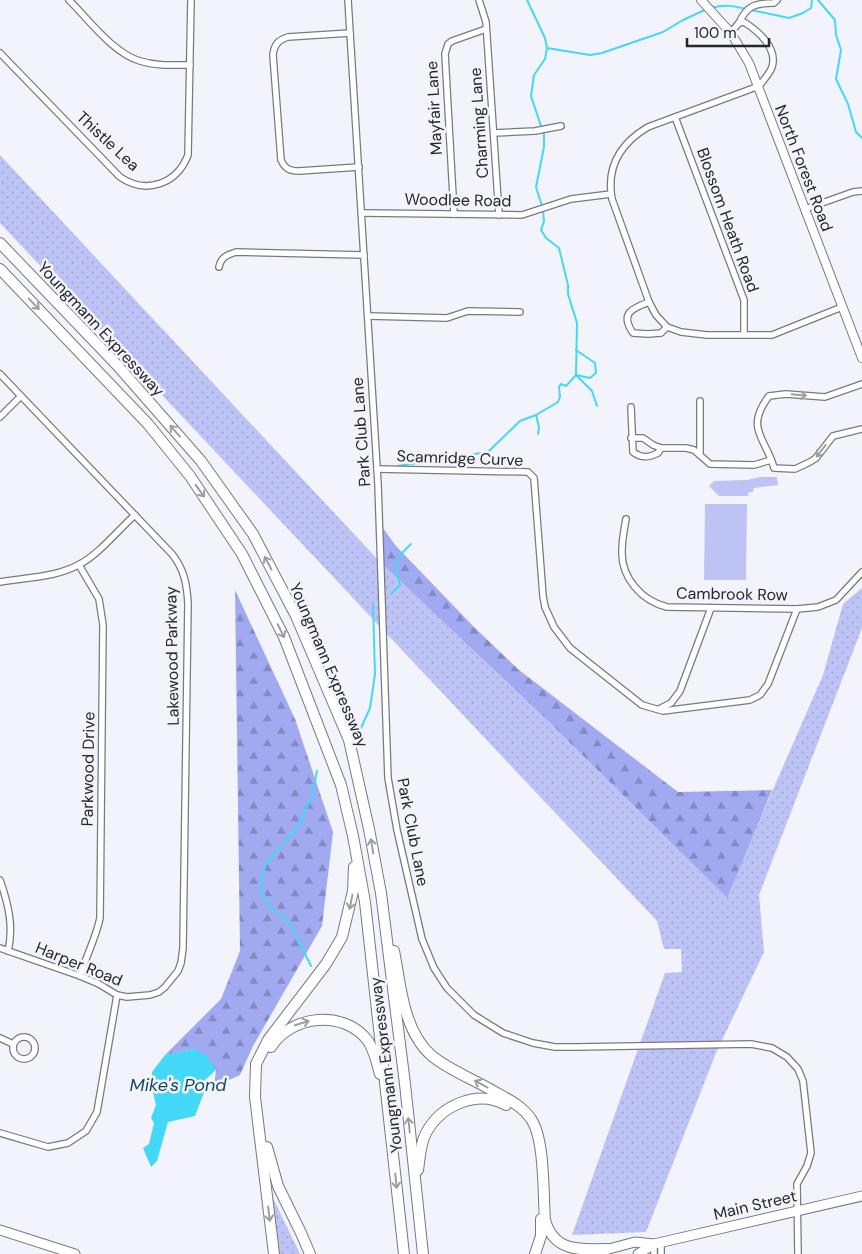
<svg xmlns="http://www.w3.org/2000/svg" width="862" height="1254" font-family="'DM Sans',sans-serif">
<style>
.grass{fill:url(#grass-dots)}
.forest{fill:url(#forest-firs)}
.green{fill:#bdc4f5}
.water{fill:#44d8f8}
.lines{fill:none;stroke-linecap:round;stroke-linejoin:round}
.stream{stroke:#44d8f8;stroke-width:2}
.street-casing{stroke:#787a80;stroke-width:8}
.secondary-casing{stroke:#787a80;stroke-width:10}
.primary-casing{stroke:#787a80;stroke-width:11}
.highway-casing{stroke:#787a80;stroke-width:12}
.street{stroke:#fff;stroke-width:5.5}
.secondary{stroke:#fff;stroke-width:8}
.primary{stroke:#fff;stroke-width:9}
.highway{stroke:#fff;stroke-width:10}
.oneway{stroke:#9d9e9f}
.labels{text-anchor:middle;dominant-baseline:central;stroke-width:5;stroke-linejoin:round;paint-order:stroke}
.street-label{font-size:16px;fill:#26272a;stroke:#f2f3fb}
.water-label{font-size:18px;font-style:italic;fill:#0d4d5a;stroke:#f2f3fb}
</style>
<defs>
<pattern id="grass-dots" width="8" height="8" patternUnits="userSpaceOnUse" patternTransform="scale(1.25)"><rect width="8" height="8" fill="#bdc4f5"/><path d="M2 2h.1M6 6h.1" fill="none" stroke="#a2a8d2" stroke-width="1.8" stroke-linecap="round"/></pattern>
<pattern id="forest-firs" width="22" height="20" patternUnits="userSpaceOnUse" patternTransform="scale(1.25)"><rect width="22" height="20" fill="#a1aaf1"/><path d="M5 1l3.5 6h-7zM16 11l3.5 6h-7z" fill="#838ac3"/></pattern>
</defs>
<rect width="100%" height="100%" fill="#f2f3fb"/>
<g class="grass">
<polygon points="0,155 381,563 549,722 726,897 823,675 843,604 862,588 862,628 759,895 764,952 716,1053 646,1232 572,1235 665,973 682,972 681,949 664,949 657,921 0,223"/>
<polygon points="272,1196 300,1254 276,1254"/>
</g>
<g class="forest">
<polygon points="380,524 396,546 474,627 519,670 678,792 772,790 727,898 549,722 381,563"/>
<polygon points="235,590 295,719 333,832 322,926 253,1046 240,1075 214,1087 216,1070 194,1049 165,1055 221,999 240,951"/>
</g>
<g class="green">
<polygon points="760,477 777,477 778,485 754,488 753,492 749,492 748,496 719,496 709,486 714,481 747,480"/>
<polygon points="705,504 747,504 746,580 704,580"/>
</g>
<polygon class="water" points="194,1049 206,1055 216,1070 204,1081 205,1090 195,1116 168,1122 157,1161 151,1167 143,1148 149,1144 154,1123 151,1118 156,1105 153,1092 152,1072 165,1055"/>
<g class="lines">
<g class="stream">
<polyline points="527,0 545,38 547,48 545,59 534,75 531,96 544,135 544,147 536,187 542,206"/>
<polyline points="818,0 835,20 836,35 841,50 836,79 848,104 856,132 862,138"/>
<path d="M712 8C724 4 734 6 746 9"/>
<polyline points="751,10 789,18 803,13 811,8 812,0"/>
<polyline points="547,48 590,55 602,53 663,32 683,20 707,9"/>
<polyline points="576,375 590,378 596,373 595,363 576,350"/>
<polyline points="576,375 592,391 597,406"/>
<polyline points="536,415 539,427 538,434"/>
<polyline points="398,466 488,452 520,421 536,415 558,402 560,397 559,387 561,384 566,386 576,375 577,323 568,294 568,285 559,248 546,238 541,230 544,221 543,211"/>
<path d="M391 594 400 585C394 561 392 562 411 544"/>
<polyline points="361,728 370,708 375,674 373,605"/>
<polyline points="311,966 290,923 269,906 260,886 266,863 298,827 312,796 317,771"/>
</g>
<defs>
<g id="street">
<path d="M69 0C89 20 113 53 140 61 156 66 173 65 190 65"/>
<polyline points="348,0 378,484 388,778 397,830 422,939 434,968 447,988 474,1015 503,1033 533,1043 555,1047 576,1047 751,1044 772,1048 787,1057 798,1069 803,1081 811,1153 807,1166 797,1184 798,1254"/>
<polyline points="479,0 486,22 499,215"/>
<path d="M739 23C747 5 756 3 774 3L777 0"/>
<path d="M731 32 739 23 744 22C758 31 778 48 772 67 770 73 763 81 759 86L648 127C621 143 606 166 612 199L649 302 656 315 667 327 681 332 707 335H772L842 307"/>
<path d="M350 33 288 37C278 40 274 45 273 55L281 160C285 169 290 171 299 171L359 167"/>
<path d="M0 53 120 177C146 195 177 184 188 155L191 0"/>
<polyline points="675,117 744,300 744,335"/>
<polyline points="494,133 535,131 561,126"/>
<polyline points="805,209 853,192 862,191"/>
<polyline points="362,213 522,215 571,199 611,194"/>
<polyline points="454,214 445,54 448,44 452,41 486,29"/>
<path d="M219 267C221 257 227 255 236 252L364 255"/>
<path d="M649 302C633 308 619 313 633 333L648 334 661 333 667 327"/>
<polyline points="368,316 447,318 468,311 520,312"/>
<path d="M0 374 172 554C184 569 187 584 188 604L183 948 181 963 178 971 165 987 159 992 150 995 127 997 117 995 99 984 80 976 0 948"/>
<path d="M862 384 825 397 786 394 769 396C744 429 766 438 774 468L795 469 810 462 816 458 833 436 862 429"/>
<path d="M631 407 633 452C641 458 648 458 658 453L661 448"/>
<polyline points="0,417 21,396"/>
<polyline points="631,438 643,438 653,445 661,448 686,448 694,450 710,464 754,465 771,460"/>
<polyline points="700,455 700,401"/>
<polyline points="377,469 528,472 534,478 543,596 545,607 554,627 570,648 642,705 663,711 750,700 760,695 768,684 797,609"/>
<path d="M626 519C624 530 622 540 622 551 621 578 642 601 667 607L797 609 818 607 836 600 862 572"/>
<path d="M79 565 99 599 103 625 100 918C96 938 86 956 80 976"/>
<path d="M0 582C27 577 55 578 80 564 99 554 118 530 135 515"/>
<polyline points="659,709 671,703 680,691 711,608"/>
<path d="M0 880C8 903 14 927 8 951"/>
<circle cx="24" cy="1048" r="11"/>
<polyline points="0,1038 13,1044"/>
<polyline points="0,1133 48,1147 68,1143 86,1131 97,1112 117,995"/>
<polyline points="661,1242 661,1254"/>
<polyline points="654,1244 654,1254"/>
</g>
<polyline id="secondary" points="701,0 731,33 749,63 862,358"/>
<g id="primary">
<polyline points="0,1230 75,1254"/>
<polyline points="601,1251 635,1242 654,1244 862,1196"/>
<polyline points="638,1254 654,1244"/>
</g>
<g id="highway">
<polyline points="0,243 117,365 201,461 253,534 296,616 349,740 369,829 381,893 405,1084 423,1254"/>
<polyline points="0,269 148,424 190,476 242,554 284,637 341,785 353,836 365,902 404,1254"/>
<path d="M394 951C401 986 403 1031 432 1056 448 1069 470 1078 488 1088 503 1097 521 1104 531 1119 545 1139 543 1194 545 1220 554 1252 580 1250 607 1249"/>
<path d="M271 1047C291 1015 344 1009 368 1041 374 1050 377 1063 380 1074"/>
<polyline points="267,1147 278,1186 301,1233 310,1254"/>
<path d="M418 1170C420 1158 420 1144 426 1133 441 1105 478 1089 506 1105"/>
<polyline points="274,1254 255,1097 256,1064 268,1040 326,964 342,937 353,891 354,867"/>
<polyline points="535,1254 541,1236 541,1219"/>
</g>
</defs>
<use href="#street" class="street-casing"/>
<use href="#secondary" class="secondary-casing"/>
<use href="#primary" class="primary-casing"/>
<use href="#highway" class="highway-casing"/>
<use href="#street" class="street"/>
<use href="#secondary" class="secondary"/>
<use href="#primary" class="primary"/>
<use href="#highway" class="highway"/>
</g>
<defs><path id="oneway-shaft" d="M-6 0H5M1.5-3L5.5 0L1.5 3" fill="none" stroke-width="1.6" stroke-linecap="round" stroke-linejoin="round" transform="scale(1.25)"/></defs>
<g class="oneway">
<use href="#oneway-shaft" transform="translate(34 304) rotate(46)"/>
<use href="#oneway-shaft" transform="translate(799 395) rotate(5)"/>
<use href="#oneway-shaft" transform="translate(175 431) rotate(-131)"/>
<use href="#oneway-shaft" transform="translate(821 451) rotate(128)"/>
<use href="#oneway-shaft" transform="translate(200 491) rotate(55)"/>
<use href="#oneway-shaft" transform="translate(268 563) rotate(-118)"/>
<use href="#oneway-shaft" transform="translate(281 631) rotate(64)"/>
<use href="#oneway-shaft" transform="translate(372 846) rotate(-100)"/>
<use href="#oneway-shaft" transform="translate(351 902) rotate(101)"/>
<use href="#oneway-shaft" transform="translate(302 1023) rotate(-17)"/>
<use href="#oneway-shaft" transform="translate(481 1084) rotate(-151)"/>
<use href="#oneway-shaft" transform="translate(409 1125) rotate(-96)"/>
<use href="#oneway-shaft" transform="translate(396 1181) rotate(84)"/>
<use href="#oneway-shaft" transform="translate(269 1214) rotate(83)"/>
</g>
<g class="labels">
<g class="street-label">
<text transform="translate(434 108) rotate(-93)">Mayfair Lane</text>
<text transform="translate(479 123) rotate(-94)">Charming Lane</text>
<text transform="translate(108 141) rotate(43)">Thistle Lea</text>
<text transform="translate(804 168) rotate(69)">North Forest Road</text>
<text transform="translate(458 200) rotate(1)">Woodlee Road</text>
<text transform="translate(728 220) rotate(70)">Blossom Heath Road</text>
<text transform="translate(101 329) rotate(47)">Youngmann Expressway</text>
<text transform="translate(361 432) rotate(-94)">Park Club Lane</text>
<text transform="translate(460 458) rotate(2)">Scamridge Curve</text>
<text transform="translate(732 594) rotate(1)">Cambrook Row</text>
<text transform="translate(172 656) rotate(-91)">Lakewood Parkway</text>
<text transform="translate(329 665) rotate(67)">Youngmann Expressway</text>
<text transform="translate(88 769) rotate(-89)">Parkwood Drive</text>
<text transform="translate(413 832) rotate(79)">Park Club Lane</text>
<text transform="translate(79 964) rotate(22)">Harper Road</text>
<text transform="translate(386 1065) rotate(-97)">Youngmann Expressway</text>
<text transform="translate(755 1205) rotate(-13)">Main Street</text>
</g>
<g class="water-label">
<text x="178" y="1085">Mike's Pond</text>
</g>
</g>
<path d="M687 38v8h82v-8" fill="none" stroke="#26272a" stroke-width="2.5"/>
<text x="694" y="38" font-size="15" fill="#26272a" stroke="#f2f3fb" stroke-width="4" paint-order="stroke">100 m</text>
</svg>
